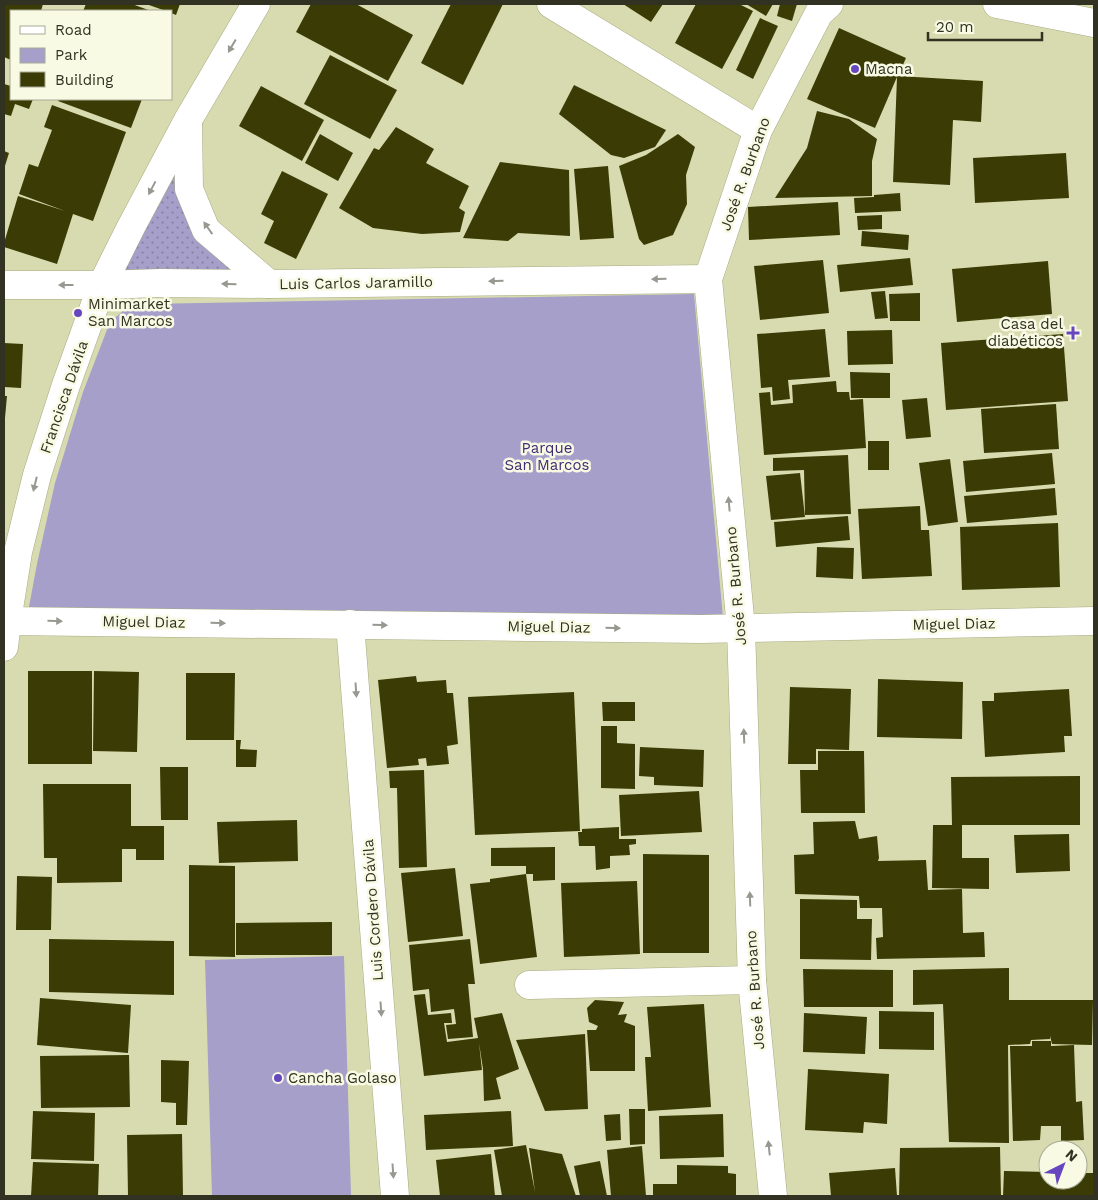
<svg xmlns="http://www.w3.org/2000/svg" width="1098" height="1200" font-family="'Work Sans',sans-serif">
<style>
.grass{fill:url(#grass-dots)}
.green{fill:#a59fca}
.building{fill:#3b3c05}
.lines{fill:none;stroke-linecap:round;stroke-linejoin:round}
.minor-casing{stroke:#a8ab81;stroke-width:29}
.minor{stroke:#fff;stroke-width:28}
.oneway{fill:#989890}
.poi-dot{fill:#6747bf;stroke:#f8fae4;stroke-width:2}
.labels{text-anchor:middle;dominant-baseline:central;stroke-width:5;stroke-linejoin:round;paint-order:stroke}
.poi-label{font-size:15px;fill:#313221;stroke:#f8fae4;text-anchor:start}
.street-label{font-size:15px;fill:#313221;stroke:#f8fae4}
.park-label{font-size:15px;fill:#3f2c75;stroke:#f8fae4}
</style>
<defs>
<pattern id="grass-dots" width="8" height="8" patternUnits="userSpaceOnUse" patternTransform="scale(1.25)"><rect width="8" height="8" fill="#a59fca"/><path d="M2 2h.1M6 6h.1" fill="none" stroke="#8782a4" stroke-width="1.8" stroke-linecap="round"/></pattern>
</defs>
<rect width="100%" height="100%" fill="#d8dbaf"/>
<polygon class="grass" points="177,161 244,275 120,274"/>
<g class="green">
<polygon points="694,294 723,618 28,612 37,564 55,483 83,392 110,322 123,311 146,304"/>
<polygon points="344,956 351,1196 212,1196 205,960"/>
</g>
<g class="building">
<polygon points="4,4 43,4 41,11 11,11 11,60 4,57"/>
<polygon points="86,4 132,4 151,11 83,11"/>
<polygon points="146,4 180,4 176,15 171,13 171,11 166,11"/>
<polygon points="311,4 356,4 413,35 388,81 296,32"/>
<polygon points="451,4 503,4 463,85 421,63"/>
<polygon points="623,4 663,4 651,22"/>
<polygon points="696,4 739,4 753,11 722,69 675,43"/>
<polygon points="746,4 773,4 766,16"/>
<polygon points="780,4 797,4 792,21 777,16"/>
<polygon points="760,18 778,26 753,79 736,70"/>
<polygon points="839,28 906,58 898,76 983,81 981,122 953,120 950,185 893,182 897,77 875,128 807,99"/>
<polygon points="330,55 397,90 370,139 304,104"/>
<polygon points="4,84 11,86 11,99 33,99 29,109 15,104 11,116 4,114"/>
<polygon points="574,85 666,130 655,147 624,158 611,155 559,114"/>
<polygon points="261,86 324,120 302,161 239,126"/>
<polygon points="59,99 142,99 131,128 58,101"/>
<polygon points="52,105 126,132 93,221 73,214 57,264 4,247 4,243 18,196 65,211 19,194 29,164 38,167 52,130 44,127"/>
<polygon points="817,111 849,119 877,139 872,161 872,196 775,198 807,148"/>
<polygon points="396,127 434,149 426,163 469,186 459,208 465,212 460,232 422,234 373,228 339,208 374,148 379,150"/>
<polygon points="320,134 353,153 338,181 305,163"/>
<polygon points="678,134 695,147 686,175 687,204 673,235 644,245 639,239 619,166 646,155"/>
<polygon points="4,151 9,153 4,169"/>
<polygon points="1066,153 1069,198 975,203 973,158"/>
<polygon points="500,162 569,170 570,236 518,233 508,241 463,238"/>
<polygon points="608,166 614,238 580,240 574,169"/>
<polygon points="282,171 328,194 296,259 264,243 274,221 261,214"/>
<polygon points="900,193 901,211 855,213 854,198 874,197 874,195"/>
<polygon points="838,202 840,235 749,240 748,207"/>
<polygon points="882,215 882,229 858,230 857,216"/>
<polygon points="862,231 909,235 908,250 861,246"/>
<polygon points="910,258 913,285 840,292 837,265"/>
<polygon points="823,260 829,313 760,320 754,266"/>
<polygon points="1048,261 1052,314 957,322 952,269"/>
<polygon points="885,291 888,318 875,319 871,292"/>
<polygon points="920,293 920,321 890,321 889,294"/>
<polygon points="825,329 830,377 788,380 790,399 773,401 772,387 761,388 757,334"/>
<polygon points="892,330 893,364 848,365 847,331"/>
<polygon points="1063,334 1068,401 946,410 941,343"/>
<polygon points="4,343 23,344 21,388 4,387"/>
<polygon points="850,372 890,373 890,398 851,398"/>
<polygon points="836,381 837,392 849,392 850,400 863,399 866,448 764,455 759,393 770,392 771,405 793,403 792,385"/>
<polygon points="4,396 7,396 5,418 4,418"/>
<polygon points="927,398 931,437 906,439 902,400"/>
<polygon points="1056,404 1059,449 984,453 981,409"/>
<rect x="868" y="441" width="21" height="29"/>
<polygon points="1052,453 1055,484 966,492 963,461"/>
<polygon points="848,455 851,514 805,515 804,470 773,471 773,458"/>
<polygon points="950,459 958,522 928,526 919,463"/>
<polygon points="800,473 805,517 771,520 766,476"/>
<polygon points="1055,488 1057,515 967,523 964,496"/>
<polygon points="920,506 921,530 929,530 932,576 862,579 858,509"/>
<polygon points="848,516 850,540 776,547 774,522"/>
<polygon points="1058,523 1060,587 962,590 960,527"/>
<polygon points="817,547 854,548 853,579 816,577"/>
<rect x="28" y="671" width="64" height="93"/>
<polygon points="94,671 139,672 137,752 93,751"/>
<polygon points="186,673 235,673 234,740 186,740"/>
<polygon points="416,676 417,682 446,680 447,693 453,693 458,744 447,746 449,764 427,766 426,758 418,759 419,765 387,768 378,680"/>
<polygon points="878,679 963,682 962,739 877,737"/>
<polygon points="790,687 851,689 849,750 816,749 816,764 788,764"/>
<polygon points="1069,689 1072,736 1064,736 1065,752 985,757 982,701 994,701 994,693"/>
<polygon points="574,692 580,831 475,835 468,697"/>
<polygon points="602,702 635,702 635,721 603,721"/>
<polygon points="601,726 617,726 617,743 635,744 635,789 601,788"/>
<polygon points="236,740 241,740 240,749 257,750 256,767 236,767"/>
<polygon points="640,747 704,750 703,787 654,785 654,777 639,776"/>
<polygon points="818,751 864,751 865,813 801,813 800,770 818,770"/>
<polygon points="160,767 188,767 188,820 161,820"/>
<polygon points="424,770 427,867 399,868 397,788 390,788 389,771"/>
<polygon points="1080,776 1080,825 962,825 962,858 989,858 989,889 932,888 933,825 952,825 951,777"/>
<polygon points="43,784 131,784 131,826 164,826 164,860 136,860 136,849 122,849 122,882 57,883 57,858 44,858"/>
<polygon points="699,791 702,832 621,836 619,795"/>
<polygon points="297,820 298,861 219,863 217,822"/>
<polygon points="855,821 859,839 877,836 879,858 878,861 926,860 928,890 962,889 963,933 984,932 985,957 877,959 876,938 883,937 882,908 860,908 859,896 795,894 794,855 814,854 813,822"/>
<polygon points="619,827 619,839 636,839 636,844 629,845 630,855 610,856 610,868 596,870 595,846 579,846 578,832 582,832 582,829"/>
<polygon points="1069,834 1070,871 1016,873 1014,835"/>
<polygon points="555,847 555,880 533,881 533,874 526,874 526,866 491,866 491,848"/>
<polygon points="643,854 709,855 709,953 643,953"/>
<polygon points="189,865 235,866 235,957 189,956"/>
<polygon points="455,868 463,936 408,942 401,873"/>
<polygon points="526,874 537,957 480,964 470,884 490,882 490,879"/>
<polygon points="17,876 52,877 51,930 16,930"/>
<polygon points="637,881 640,954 564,957 561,883"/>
<polygon points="800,899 857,900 857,919 872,919 871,960 800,959"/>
<polygon points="332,922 332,955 236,955 236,923"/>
<polygon points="49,939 174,941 174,995 49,992"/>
<polygon points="470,939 475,984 468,984 473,1037 448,1039 446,1025 456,1024 454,1009 431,1012 429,989 413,991 409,945"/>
<polygon points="1009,968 1009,1000 1093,1000 1092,1045 1052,1044 1050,1036 1050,1039 1031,1040 1030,1044 1008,1045 1009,1143 949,1142 943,1004 913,1005 913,970"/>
<polygon points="803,969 893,970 893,1007 804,1007"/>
<polygon points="425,994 428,1015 451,1013 452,1023 444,1023 447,1042 478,1038 474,1018 502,1013 519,1069 496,1078 501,1099 484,1101 483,1069 479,1043 482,1070 424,1076 414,995"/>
<polygon points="40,998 131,1005 128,1053 37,1045"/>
<polygon points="595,1000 624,1002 618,1015 627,1014 624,1022 635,1026 635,1071 590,1071 587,1030 596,1030 598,1026 589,1022 587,1008"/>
<polygon points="704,1004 711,1107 648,1111 645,1057 651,1057 647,1007"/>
<polygon points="879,1011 934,1012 934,1050 879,1049"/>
<polygon points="804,1013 867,1017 865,1054 803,1052"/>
<polygon points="585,1034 588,1109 545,1111 516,1040"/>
<polygon points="1032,1041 1051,1041 1051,1046 1074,1045 1076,1102 1082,1101 1084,1140 1061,1141 1061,1126 1041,1126 1040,1140 1013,1141 1010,1046 1032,1046"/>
<polygon points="129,1055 130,1107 41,1108 40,1056"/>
<polygon points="161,1060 189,1061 187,1125 176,1125 176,1103 161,1102"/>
<polygon points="808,1069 889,1074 887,1124 864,1122 863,1133 805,1130"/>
<polygon points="629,1109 645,1109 645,1144 630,1145"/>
<polygon points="33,1111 95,1113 94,1161 31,1159"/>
<polygon points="511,1111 513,1146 426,1150 424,1115"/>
<polygon points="620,1114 621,1140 606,1141 604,1115"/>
<polygon points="723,1114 724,1157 660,1159 659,1116"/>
<polygon points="182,1134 183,1196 128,1196 127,1135"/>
<polygon points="526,1145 535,1192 529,1148 562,1154 576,1196 502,1196 494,1150"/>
<polygon points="642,1146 646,1196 611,1196 607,1150"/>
<polygon points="1000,1147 1001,1196 899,1196 900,1148"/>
<polygon points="491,1154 495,1196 440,1196 436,1160"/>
<polygon points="600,1161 607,1196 580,1196 574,1166"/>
<polygon points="33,1162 99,1164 98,1196 31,1196"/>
<polygon points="677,1165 728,1166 728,1173 736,1174 736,1196 653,1196 653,1184 677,1184"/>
<polygon points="895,1168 897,1196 831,1196 829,1173"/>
<polygon points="1004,1171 1048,1172 1048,1180 1078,1180 1078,1173 1094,1173 1094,1196 1003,1196"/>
</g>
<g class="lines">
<defs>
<g id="minor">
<polyline points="551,4 758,130"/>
<polyline points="997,4 1094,23"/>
<polyline points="188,123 189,189 206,230 269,284"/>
<polyline points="4,285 102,285 160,283 269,284 708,279"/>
<polyline points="4,621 701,629 1094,621"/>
<polyline points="350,624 395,1196"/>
<polyline points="4,647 7,621 18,552 37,475 66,385 102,285 131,227 188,120 256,4"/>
<polyline points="529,985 752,980"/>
<polyline points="773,1196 752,980 741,628 708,279 758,130 819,13 829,4"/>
</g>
</defs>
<use href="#minor" class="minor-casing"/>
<use href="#minor" class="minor"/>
</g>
<defs><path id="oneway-solid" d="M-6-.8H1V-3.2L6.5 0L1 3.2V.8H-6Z" transform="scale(1.25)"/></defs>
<g class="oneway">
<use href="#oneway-solid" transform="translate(232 46) rotate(120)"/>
<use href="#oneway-solid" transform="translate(152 188) rotate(118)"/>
<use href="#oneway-solid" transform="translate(208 228) rotate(-125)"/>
<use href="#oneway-solid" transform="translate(659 279) rotate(179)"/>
<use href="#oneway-solid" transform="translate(496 281) rotate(179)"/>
<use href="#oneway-solid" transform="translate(229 284) rotate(-179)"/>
<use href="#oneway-solid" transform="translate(66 285) rotate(180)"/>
<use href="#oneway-solid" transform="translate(35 484) rotate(104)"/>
<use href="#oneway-solid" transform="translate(729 504) rotate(-95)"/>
<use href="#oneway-solid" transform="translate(55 621) rotate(1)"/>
<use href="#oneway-solid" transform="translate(218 623) rotate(1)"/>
<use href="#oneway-solid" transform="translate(380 625) rotate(1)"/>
<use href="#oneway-solid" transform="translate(613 628) rotate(1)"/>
<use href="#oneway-solid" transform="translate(356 690) rotate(86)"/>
<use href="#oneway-solid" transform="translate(744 736) rotate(-92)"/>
<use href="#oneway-solid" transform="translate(750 899) rotate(-92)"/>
<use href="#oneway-solid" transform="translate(381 1009) rotate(86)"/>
<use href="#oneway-solid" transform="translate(769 1148) rotate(-96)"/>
<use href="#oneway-solid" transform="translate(393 1171) rotate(86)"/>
</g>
<g class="poi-dot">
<circle cx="855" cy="69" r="5"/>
<circle cx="78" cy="313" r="5"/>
<path d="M1070.5 325.5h5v5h5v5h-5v5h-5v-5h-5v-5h5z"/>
<circle cx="278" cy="1078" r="5"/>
</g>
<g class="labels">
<g class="poi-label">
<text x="865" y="69">Macna</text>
<text x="88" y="304">Minimarket<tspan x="88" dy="17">San Marcos</tspan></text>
<text x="1063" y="324" text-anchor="end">Casa del<tspan x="1063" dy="17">diabéticos</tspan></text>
<text x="288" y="1078">Cancha Golaso</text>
</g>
<g class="street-label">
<text transform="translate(745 174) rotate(-70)">José R. Burbano</text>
<text transform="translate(356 283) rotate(-1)">Luis Carlos Jaramillo</text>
<text transform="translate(64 397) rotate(-71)">Francisca Dávila</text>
<text transform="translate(736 586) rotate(-95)">José R. Burbano</text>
<text transform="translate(144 622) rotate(1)">Miguel Diaz</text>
<text transform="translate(954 624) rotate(-1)">Miguel Diaz</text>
<text transform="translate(549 627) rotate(1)">Miguel Diaz</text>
<text transform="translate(373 910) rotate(-94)">Luis Cordero Dávila</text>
<text transform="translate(755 990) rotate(-94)">José R. Burbano</text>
</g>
<g class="park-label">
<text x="547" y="448">Parque<tspan x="547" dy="17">San Marcos</tspan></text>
</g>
</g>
<rect width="1098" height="1200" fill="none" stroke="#313221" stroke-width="10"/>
<rect x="10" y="10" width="162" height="90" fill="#f8fae4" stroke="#a8aa96"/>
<rect x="20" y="26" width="25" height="8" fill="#ffffff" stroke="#a8aa96"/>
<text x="55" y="35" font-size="15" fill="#313221">Road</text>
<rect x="20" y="48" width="25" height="15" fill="#a59fca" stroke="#a8aa96"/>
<text x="55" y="60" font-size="15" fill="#313221">Park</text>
<rect x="20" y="72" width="25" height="15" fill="#3b3c05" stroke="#a8aa96"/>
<text x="55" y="85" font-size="15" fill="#313221">Building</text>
<g transform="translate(1063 1165) rotate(42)"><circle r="24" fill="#f8fae4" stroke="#a8aa96"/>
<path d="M0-4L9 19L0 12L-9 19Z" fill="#6747bf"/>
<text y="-8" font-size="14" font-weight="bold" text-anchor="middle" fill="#313221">N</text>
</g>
<path d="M928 32v8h114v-8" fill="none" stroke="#313221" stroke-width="2.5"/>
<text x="936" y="32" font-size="15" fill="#313221" stroke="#f8fae4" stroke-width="4" paint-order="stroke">20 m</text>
</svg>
